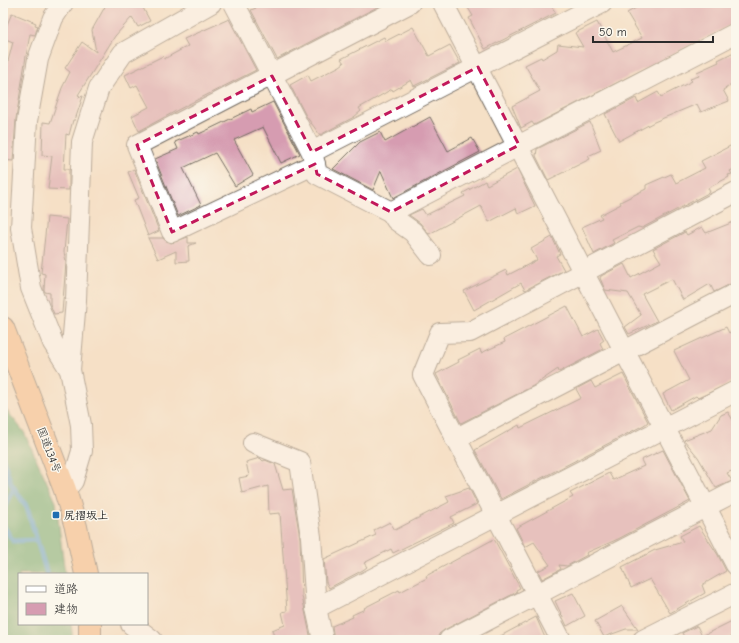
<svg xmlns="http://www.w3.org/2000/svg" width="739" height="643" font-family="'Comic Neue','Klee One',sans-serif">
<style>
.forest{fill:#67af75;stroke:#496d50}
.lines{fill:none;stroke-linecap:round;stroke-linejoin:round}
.stream{stroke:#5da8d5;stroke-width:5}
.building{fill:#d69cb1}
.minor-casing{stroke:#726a61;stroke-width:22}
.highway-casing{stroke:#726a61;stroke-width:24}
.minor{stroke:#fff;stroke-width:20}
.highway{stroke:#f8bd89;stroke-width:22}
.marked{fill:none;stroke:#c2185b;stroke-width:3;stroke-dasharray:8 5;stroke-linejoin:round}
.poi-dot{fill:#1f6fb2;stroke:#fbf7ec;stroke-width:1.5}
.labels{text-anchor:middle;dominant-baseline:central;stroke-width:3;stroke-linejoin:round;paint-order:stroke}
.street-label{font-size:11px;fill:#2b2b2b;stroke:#fbf7ec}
.poi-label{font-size:11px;font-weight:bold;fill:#2b2b2b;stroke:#fbf7ec;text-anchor:start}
</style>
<rect width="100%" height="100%" fill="#fbf7ec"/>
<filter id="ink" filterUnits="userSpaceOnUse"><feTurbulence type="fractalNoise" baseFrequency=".025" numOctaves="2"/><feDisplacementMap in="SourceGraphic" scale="8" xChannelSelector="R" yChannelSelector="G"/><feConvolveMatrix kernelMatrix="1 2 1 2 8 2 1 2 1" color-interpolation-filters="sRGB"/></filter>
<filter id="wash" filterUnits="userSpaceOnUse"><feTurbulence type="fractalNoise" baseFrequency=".012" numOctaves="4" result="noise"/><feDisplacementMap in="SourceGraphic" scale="16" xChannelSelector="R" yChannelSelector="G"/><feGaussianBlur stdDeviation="0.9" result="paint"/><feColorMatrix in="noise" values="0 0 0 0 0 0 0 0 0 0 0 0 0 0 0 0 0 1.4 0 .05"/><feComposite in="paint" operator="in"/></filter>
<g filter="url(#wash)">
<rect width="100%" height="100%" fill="#f5e0c6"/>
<polygon class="forest" points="3,406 24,432 56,502 65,574 19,574 19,624 71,624 73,640 3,640"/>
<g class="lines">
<g class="stream">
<polyline points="3,459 11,484 27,507 47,574"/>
<polyline points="3,511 14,488"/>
<polyline points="3,525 13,541 36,540"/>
</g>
</g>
<g id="blocks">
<g class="building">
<polygon points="107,3 144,3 142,6 150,21 138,27 132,17 115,36 78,95 80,96 78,98 83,96 75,120 73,120 69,135 66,134 64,169 69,169 69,190 48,189 52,156 42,155 43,122 50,123 62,88 70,72 65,68 82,42 96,52 92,30"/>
<polygon points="254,3 385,3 277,59 251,10 256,8"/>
<polygon points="465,3 549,3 556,13 485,49 469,18 473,16"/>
<polygon points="645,3 736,3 736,22 534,125 532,122 521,128 512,106 540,91 525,65 541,57 542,59 557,50 558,44 583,47 575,33 597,22 613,52 642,38 627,13"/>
<polygon points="12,13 36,23 35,25 38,26 35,35 30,34 26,56 16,119 13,161 3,160 3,105 7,82 3,81 13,42 3,38 3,34"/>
<polygon points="229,19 256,70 187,105 139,131 132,116 149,107 137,85 131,88 125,75 163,56 164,59 188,46 184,39"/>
<polygon points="413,27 429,56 450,45 460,63 414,86 411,80 393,91 392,89 359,108 361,111 354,117 320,135 306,116 290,85 308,75 311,81 340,66 344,63 341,59 384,37 386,41"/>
<polygon points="736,51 736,82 723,90 729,101 701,112 697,104 654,122 619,141 605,114 636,98 638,103 658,92 661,97 692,81 690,79 699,76 697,72 719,62 718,60"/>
<polygon points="273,102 300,154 281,163 263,127 234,140 253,175 235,186 215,153 183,168 201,205 178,216 155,159 178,149 175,142 198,132 199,134 251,109 252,112"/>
<polygon points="430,117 448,151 472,138 480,152 393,198 381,171 373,190 333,169 360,142 380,132 385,142"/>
<polygon points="590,122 601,150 588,156 590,159 548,180 536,156 537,149"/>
<polygon points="736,143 736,168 730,171 732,174 728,175 729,177 708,188 710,192 642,228 638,227 612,240 614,243 594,254 582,227 602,218 600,215 621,204 620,202 646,189 646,185 671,174 676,183 705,168 701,161"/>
<polygon points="134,169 159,231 148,236 134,200 139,198 128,172"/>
<polygon points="517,169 535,206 518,214 516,208 489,222 481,206 429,234 420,223 409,215 422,209 426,215 465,196 463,193 485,181 487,185"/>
<polygon points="47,217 67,219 64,252 66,262 62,313 54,314 50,304 50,293 45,292 44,290 45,274 41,273"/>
<polygon points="736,221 736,282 714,292 710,284 683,300 672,279 642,294 657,321 629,334 625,327 641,315 628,293 605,290 600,278 601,276 624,264 631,278 661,262 653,249 685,232 687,235 702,227 706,233"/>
<polygon points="188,237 188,243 196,243 188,246 189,261 176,262 176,251 158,259 148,238 163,238 171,243"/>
<polygon points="552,237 560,254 556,256 564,270 525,290 521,283 474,310 464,291 506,270 508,275 537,260 531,249"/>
<polygon points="567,306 583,337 598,329 604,340 600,343 603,349 559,372 558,369 533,386 461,423 436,374 459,362 458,360 480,349 481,353 505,342 504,339"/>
<polygon points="726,327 729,333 736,329 736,380 698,398 696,396 671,410 663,394 689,380 674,351"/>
<polygon points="623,374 648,422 644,425 501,499 475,450 519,425 520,428 581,398 576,389 591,381 595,388"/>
<polygon points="728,412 736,425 736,469 727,473 732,481 716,488 698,457 684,440 712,429 721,415"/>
<polygon points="663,450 690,501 618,539 586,553 587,555 567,566 559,565 561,569 542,579 538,571 550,565 534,542 525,547 516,528 573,497 570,493 609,473 613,480 644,466 641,460"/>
<polygon points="260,458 263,461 265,460 275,464 283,490 292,489 300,538 302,596 311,640 275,640 272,630 285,625 282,612 287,611 280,513 269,514 268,486 242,493 239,478 249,476 246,462"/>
<polygon points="469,488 477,504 451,517 454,523 393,553 391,549 364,563 367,567 363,570 329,588 326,582 324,559 376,535 374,530 390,522 395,530 449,502 446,496"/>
<polygon points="699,526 718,555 726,571 702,585 705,593 670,613 650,579 631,588 622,567 655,550 683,542 680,536"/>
<polygon points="494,539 520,588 516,590 517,592 444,630 439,634 438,640 334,640 332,626 353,617 352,615 365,609 364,608 399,590 400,592 427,578 426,576"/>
<polygon points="573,593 585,616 567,626 555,601"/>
<polygon points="622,606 638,629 626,629 604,637 595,621"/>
<polygon points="536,617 546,640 493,640"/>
<polygon points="736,619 736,634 724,640 686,640 682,633 697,626 702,636"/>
</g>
</g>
</g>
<g filter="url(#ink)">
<use href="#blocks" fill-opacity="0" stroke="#726a61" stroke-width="1"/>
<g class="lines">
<defs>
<g id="minor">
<polyline points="63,3 53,18 38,59 27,121 21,228 31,288 53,343 70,370 81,425 82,451 73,481 65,490"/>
<polyline points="234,3 312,152 317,174 391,212 736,33"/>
<polyline points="443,3 736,565"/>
<polyline points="312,152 602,3"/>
<polyline points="315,164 172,232 137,145 410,3"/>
<polyline points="391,212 396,220 413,232 431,255"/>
<polyline points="70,370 76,300 82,142 99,88 123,53 211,3"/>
<polyline points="455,439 736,293"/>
<polyline points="253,443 300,462 311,537 316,608 323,640"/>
<polyline points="316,608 736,391"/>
<polyline points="131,624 152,640"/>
<polyline points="449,640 736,491"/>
<polyline points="561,640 423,375 440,333 470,332 736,192"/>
<polyline points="643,640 736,593"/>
</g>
<g id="highway">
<polyline points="3,328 65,490 76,527 86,574"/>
<polyline points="90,640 90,624"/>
</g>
</defs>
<use href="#minor" class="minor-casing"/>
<use href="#highway" class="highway-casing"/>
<use href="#minor" class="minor"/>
<use href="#highway" class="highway"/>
</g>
</g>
<path d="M0 0H739V643H0ZM478 67 519 145 391 212 317 174 315 164 172 232 137 145 272 76 312 152Z" fill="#f5e0c6" fill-opacity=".55" fill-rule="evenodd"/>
<path class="marked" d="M478 67 519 145 391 212 317 174 315 164 172 232 137 145 272 76 312 152Z"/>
<rect class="poi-dot" x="52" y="511" width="8" height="8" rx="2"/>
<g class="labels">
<g class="street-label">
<text transform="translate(49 450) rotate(69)">国道134号</text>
</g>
<g class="poi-label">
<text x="64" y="515">尻摺坂上</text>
</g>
</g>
<rect width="739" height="643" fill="none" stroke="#fbf7ec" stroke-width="16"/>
<rect x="18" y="573" width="130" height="52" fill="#fbf7ec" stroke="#a8a59f"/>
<rect x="26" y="586" width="20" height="6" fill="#ffffff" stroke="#a8a59f"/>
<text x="54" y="593" font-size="12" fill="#2b2b2b">道路</text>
<rect x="26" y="603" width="20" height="12" fill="#d69cb1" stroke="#a8a59f"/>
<text x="54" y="613" font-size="12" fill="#2b2b2b">建物</text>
<path d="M593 36v6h120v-6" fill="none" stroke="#2b2b2b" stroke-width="2"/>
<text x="599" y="36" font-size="12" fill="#2b2b2b" stroke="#fbf7ec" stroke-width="3" paint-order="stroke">50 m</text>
</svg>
